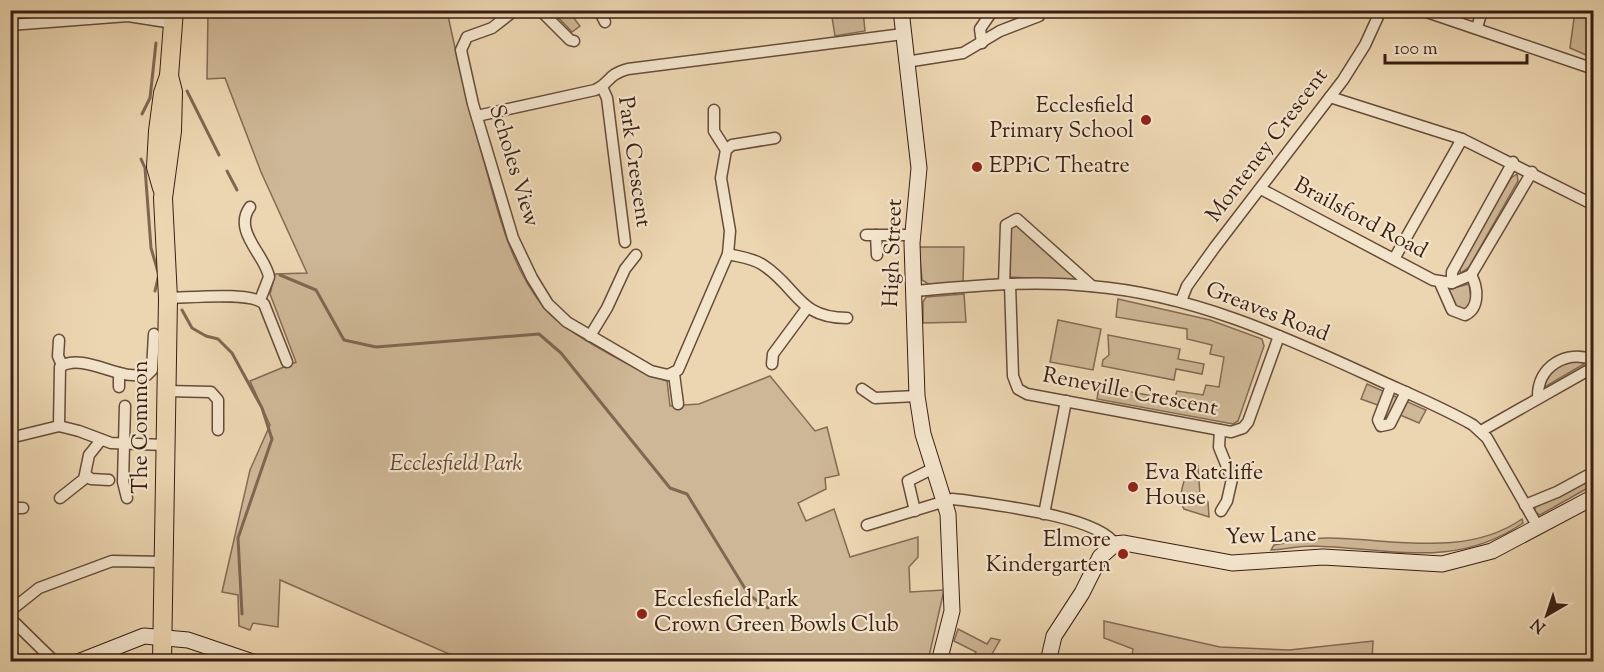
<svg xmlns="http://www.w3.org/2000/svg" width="1604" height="672" font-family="'Sorts Mill Goudy',serif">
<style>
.green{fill:#ceb796;stroke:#846a54;stroke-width:1.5}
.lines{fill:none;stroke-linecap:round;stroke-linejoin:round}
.stream{stroke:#806751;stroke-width:3}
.street-casing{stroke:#664c3a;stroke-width:13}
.secondary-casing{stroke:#391e12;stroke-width:17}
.primary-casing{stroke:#391e12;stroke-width:20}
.street{stroke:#f3e4cc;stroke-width:10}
.secondary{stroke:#f3e4cc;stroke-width:15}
.primary{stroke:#ecd6b1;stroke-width:18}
.poi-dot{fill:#8f2418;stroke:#f3e4cc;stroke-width:2}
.labels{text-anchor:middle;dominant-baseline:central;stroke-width:4.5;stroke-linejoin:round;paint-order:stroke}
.poi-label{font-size:22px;fill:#391e12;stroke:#f3e4cc;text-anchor:start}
.street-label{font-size:22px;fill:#391e12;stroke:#f3e4cc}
.park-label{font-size:22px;font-style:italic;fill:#5e4433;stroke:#f3e4cc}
</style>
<rect width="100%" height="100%" fill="#ecd6b1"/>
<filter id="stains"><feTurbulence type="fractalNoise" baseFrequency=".00333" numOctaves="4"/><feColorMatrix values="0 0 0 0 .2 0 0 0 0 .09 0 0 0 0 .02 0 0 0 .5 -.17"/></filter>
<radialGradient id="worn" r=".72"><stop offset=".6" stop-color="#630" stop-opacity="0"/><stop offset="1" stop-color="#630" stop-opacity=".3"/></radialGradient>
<g class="green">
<path d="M208 11H447C458 63 470 114 485 165 499 216 511 268 546 310 566 333 637 371 667 381L670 406 699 404 770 376 815 431 827 427 839 475 825 478 826 489 798 503 806 521 834 509 850 557 918 537V557L909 567 910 592 944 590 928 661H864L843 656 842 662 465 661 280 580 278 627 253 623 250 630 239 626 238 595 222 592 250 470 270 425 250 381 296 362 270 294 275 274 307 273 261 172 225 78 207 79Z"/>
<polygon points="552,11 572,11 573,17 580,26 572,32"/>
<polygon points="831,11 863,11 865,31 835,36"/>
<polygon points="1575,11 1593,11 1593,58 1570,48"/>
<polygon points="1517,174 1518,181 1469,267 1461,273 1459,268 1461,262 1511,178"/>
<polygon points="1016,224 1080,281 1010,277 1009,228"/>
<polygon points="919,247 964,247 963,283 930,285 922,280"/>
<polygon points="1469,284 1472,305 1465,311 1454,308 1449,289"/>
<polygon points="964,294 966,322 923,323 923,302 926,297"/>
<polygon points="1118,299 1210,320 1262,339 1264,346 1238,421 1233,424 1097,399 1099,386 1174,400 1177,391 1203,395 1206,385 1219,387 1224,357 1210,354 1212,345 1187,339 1187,329 1116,317"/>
<polygon points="1058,320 1101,329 1093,370 1050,362"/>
<polygon points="1108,335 1180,349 1178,359 1204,364 1202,374 1176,369 1174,380 1102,366 1103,360 1109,355"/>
<path d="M1580 361 1584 364 1543 388C1553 366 1556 364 1580 361Z"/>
<polygon points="1367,384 1426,410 1419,423 1393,412 1388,421 1382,420 1386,408 1361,399"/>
<path d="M1198 466 1200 495 1208 502 1209 517 1184 509C1177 497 1184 479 1190 468Z"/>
<polygon points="1593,475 1593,485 1540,515 1535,512 1535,507"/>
<path d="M1522 519 1523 523C1455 570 1389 548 1313 546 1299 546 1285 549 1271 550L1274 545C1292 542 1311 538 1329 538 1393 539 1466 558 1522 519Z"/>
<polygon points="1104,621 1220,647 1289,650 1373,641 1372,661 1131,661 1133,649 1104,638"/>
<polygon points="958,629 987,644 991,638 1000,640 992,654 1003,661 970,661 976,652 954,641"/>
</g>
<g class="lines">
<g class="stream">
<polyline points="187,91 219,155"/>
<polyline points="142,114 150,98 156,43"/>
<polyline points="141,159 145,168 151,248 158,272"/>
<polyline points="227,171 237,190"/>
<polyline points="280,275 316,290 344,340 376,347 539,334 561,353 670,488 687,494 749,595 768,608"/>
<polyline points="155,291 158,278"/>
<polyline points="182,310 192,328 206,336 218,339 232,353 262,408 272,439 238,538 242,614"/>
</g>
<defs>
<g id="street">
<polyline points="515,10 492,28 467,37 461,50 473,104 513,238 532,278 548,304 567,322 651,371 668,375 678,370 728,254 730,231 721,178 726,150 732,145 775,138"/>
<polyline points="540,10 570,40 574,41"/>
<polyline points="599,10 605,22"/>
<polyline points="1421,10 1594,69"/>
<polyline points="10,25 128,16 173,23"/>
<polyline points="1477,28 1482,10"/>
<polyline points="982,43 980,29 993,10"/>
<polyline points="906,62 963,53 1000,31 1039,16"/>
<polyline points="602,87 607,98 625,242"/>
<polyline points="1330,97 1462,139 1594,205"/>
<polyline points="714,110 714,131 726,150"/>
<path d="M477 116 595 90C611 83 606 75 628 69L903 34"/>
<polyline points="1261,189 1433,280 1452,283 1471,275 1532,172"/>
<path d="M250 207C232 231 266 256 269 277L260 300"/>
<polyline points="866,235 913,235"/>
<polyline points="876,235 877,255"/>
<path d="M728 254C740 257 753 258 763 265 798 288 798 318 847 318"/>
<polyline points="1394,259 1462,139"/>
<path d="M1440 283 1452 310 1465 315C1480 308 1478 287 1471 275"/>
<polyline points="1452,283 1452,272 1513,162"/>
<polyline points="1004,284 1006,225 1017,219 1092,286"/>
<polyline points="1010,284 1013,376 1018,389 1027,394 1231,432 1243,428 1248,422 1279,336"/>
<path d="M913 291C973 286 1031 280 1090 286 1190 294 1281 335 1370 376 1404 392 1440 406 1473 425L1487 438 1538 527"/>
<path d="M168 298C188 298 251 291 264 304L287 362"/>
<polyline points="1181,301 1187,286 1215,247 1343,80 1365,45 1381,10"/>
<polyline points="590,336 607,308 625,269 636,255"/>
<polyline points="59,340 58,356 62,365"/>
<polyline points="772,364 773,354 807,308"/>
<polyline points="119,373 119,387"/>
<polyline points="674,374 678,404"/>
<polyline points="1391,386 1378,420 1381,426 1390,424 1406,392"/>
<polyline points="862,389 875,398 917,396"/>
<polyline points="166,391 211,392 218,400 218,430"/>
<path d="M1538 397C1537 367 1566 349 1594 360"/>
<polyline points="125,406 123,482 127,498"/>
<path d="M59 426 60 367C78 355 106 371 124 374 131 376 139 375 147 375L152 370 154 334"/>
<polyline points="1220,430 1219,447 1232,479 1227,501 1221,511"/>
<polyline points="1481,431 1594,367"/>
<polyline points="10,438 59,426 79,431 111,443 165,445"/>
<polyline points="86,475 91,479 109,480"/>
<polyline points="60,498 84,479 89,455 101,440"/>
<polyline points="1525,505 1557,492 1594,472"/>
<polyline points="10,508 23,508"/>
<polyline points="915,511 908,481 934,468"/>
<polyline points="1044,514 1066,401"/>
<path d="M867 525 952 499 962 500C995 505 1097 516 1115 544"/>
<polyline points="10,611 39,588 112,561 164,562"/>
<polyline points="10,618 55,662"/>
</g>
<g id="secondary">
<polyline points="901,10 919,168 912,243 917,396 923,434 948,514 952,611 939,662"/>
<polyline points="78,662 144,636 188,640 253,662"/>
<polyline points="1048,662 1054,636 1082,593 1100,557 1115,544 1124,543 1232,563 1323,557 1442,564 1492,551 1594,497"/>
</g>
<g id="primary">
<polyline points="162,188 156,167 158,131 163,93 169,76 174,10"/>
<polyline points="162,662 168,298 163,198 172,131 173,92 169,76"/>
</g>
</defs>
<use href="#street" class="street-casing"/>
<use href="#secondary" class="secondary-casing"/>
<use href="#primary" class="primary-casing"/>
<use href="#street" class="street"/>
<use href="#secondary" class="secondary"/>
<use href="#primary" class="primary"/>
</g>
<g class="poi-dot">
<circle cx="1146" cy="120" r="6"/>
<circle cx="977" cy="167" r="6"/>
<circle cx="1133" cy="487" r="6"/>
<circle cx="1123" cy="554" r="6"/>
<circle cx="642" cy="614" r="6"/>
</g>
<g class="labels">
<g class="poi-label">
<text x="1134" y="107" text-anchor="end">Ecclesfield<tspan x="1134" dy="25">Primary School</tspan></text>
<text x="989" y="167">EPPiC Theatre</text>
<text x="1145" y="474">Eva Ratcliffe<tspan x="1145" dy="25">House</tspan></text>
<text x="1111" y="541" text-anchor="end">Elmore<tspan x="1111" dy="25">Kindergarten</tspan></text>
<text x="654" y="601">Ecclesfield Park<tspan x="654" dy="25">Crown Green Bowls Club</tspan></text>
</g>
<g class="street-label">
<text transform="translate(1268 146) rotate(-53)">Monteney Crescent</text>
<text transform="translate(633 162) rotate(82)">Park Crescent</text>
<text transform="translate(513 166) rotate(73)">Scholes View</text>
<text transform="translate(1360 219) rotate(28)">Brailsford Road</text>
<text transform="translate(894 253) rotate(-88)">High Street</text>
<text transform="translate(1267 313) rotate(21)">Greaves Road</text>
<text transform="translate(1130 393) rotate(11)">Reneville Crescent</text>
<text transform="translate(142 427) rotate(-90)">The Common</text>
<text transform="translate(1271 537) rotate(-2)">Yew Lane</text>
</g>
<g class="park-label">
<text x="456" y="465">Ecclesfield Park</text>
</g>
</g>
<rect width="1604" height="672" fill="none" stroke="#ecd6b1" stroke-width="36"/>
<rect x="12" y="12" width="1580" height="648" fill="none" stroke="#391e12" stroke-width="3"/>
<rect x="18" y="18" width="1568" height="636" fill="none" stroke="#391e12" stroke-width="1.5"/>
<g transform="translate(1547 615) rotate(219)" stroke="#f3e4cc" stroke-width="4.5" paint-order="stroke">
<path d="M0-4.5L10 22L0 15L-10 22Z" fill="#391e12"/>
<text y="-9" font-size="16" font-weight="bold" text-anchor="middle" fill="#391e12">N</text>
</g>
<path d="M1385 54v9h142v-9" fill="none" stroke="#391e12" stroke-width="3"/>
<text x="1394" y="54" font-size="18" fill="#391e12" stroke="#f3e4cc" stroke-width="4.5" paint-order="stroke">100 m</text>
<rect width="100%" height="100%" filter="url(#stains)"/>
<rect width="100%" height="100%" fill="url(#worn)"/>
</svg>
